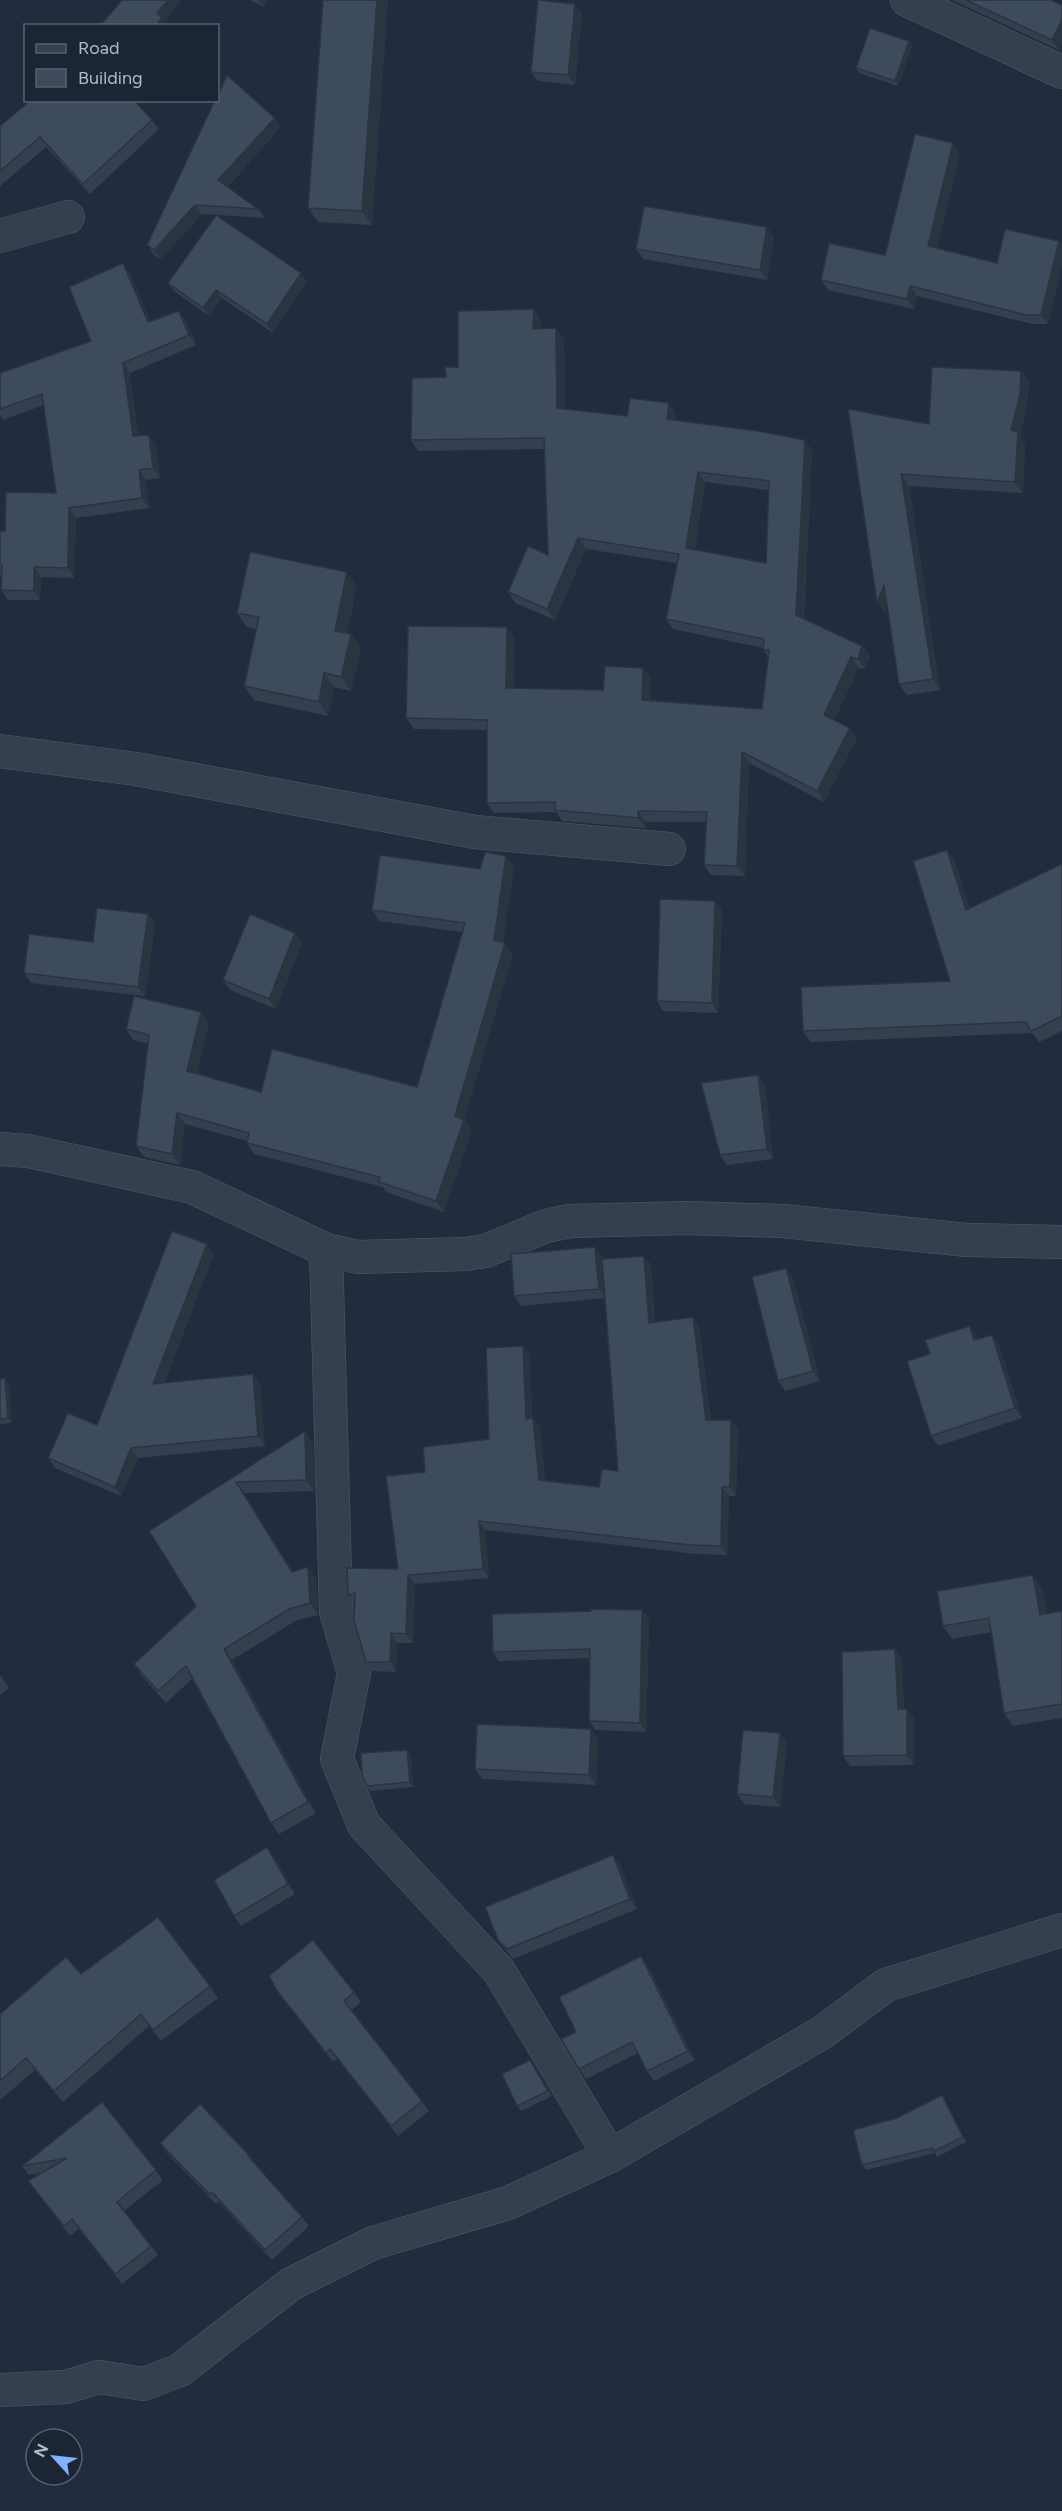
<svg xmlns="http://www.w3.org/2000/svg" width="1062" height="2511" font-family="Figtree,sans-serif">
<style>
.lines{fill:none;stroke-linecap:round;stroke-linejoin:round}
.street-casing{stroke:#515a69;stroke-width:34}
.street{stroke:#353f4e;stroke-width:33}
.wall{fill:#344050;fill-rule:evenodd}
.shaded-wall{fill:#2b3441}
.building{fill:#3d4b5d;stroke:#2b3441;stroke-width:1.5;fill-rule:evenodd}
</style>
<rect width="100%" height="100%" fill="#212d3e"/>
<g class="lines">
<defs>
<g id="street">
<polyline points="907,0 1062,72"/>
<polyline points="0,236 68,217"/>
<polyline points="0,751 136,769 475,832 669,849"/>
<polyline points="0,1149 28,1151 192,1187 326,1250 358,1257 466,1254 485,1251 546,1226 570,1221 687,1218 783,1221 967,1240 1062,1242"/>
<polyline points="326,1250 336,1612 354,1673 337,1759 364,1825 499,1971 610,2156"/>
<polyline points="0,2390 66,2387 99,2377 144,2384 180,2370 291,2284 373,2243 508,2203 610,2156 823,2032 886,1985 1062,1930"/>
</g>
</defs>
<use href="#street" class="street-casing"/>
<use href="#street" class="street"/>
</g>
<g class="wall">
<polygon points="250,0 268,0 264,7"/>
<polygon points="323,0 388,0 372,225 318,222 308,208"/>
<polygon points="952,0 1051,0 1062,5 1062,44 1059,50"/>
<polygon points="575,4 582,13 575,85 538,81 531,72"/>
<polygon points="912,46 898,86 859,73 856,68"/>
<polygon points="275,118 281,127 227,187 258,209 265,218 217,215 307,282 273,333 222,298 209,316 174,291 168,283 216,215 202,214 161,259 154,255 147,245"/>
<polygon points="152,120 159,129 90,194 46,147 0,186 0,126"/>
<polygon points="960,153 937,248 997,263 1059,241 1062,246 1062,266 1048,324 1033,324 917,296 914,309 828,290 821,280 885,255"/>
<polygon points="767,227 774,237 767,280 643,259 636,249"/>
<polygon points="130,273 150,321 179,311 186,320 196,345 130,373 138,436 156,445 160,478 146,480 149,508 76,518 74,578 41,577 40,600 8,600 1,590 1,575 0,575 0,531 5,531 56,493 44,405 3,420 0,415 0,373 91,341"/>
<path d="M541 320V328L564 339 565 409 627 416 669 403 676 414 675 420 805 440 812 451 804 618 862 646 870 656 865 669 859 668 834 720 857 738 824 802 749 763 745 876 711 875 704 865 706 822H646V828L562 821 556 812 494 813 487 803V730L414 729 406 718 507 627 514 638V688L603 690 651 678 650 700 762 709 768 657 763 650V648L673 629 666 619 677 563 586 549 555 620 515 603 508 592 548 555 544 449 418 451 411 440 446 377 458 367ZM705 482 769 490 766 563 695 550Z"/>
<polygon points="1021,371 1029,382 1027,405 1020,436 1025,444 1023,493 909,486 940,690 907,695 899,684 887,607 885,613 877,602 848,409 929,424"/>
<polygon points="357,586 347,633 361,648 351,691 334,687 328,716 254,700 244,686 256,629 247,627 237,613"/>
<polygon points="947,850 955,861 969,908 1062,864 1062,1031 1039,1042 1032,1033 811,1042 803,1031 950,981"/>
<polygon points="506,856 514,867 503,943 505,943 513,954 464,1120 472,1130 444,1212 386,1192 383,1187 254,1154 247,1143 247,1141 185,1124 180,1165 144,1157 136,1146 148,1044 133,1040 126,1029 209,1023 197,1073 261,1092 417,1087 462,932 379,921 372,910 480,869"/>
<polygon points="715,901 722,911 718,1013 663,1011 657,1001"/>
<polygon points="148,914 155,924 145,996 31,983 24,973 93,942"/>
<polygon points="302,943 276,1009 230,990 223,980"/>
<polygon points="758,1075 765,1085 773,1159 727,1165 720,1155"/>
<polygon points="214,1254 164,1383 260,1384 265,1446 138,1458 121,1496 55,1468 48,1458 97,1425"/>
<polygon points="644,1256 651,1265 655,1322 699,1326 711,1420 731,1420 738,1429 736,1496 729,1496 727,1555 697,1554 485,1530 489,1578 415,1584 413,1643 397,1643 396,1672 372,1671 366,1662 355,1604 348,1595 398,1569 425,1472 489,1439 530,1355 532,1418 533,1418 540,1427 545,1481 599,1487 618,1471 605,1298 521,1306 514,1296 602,1257 602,1259"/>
<polygon points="786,1268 793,1278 820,1381 785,1391 778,1381"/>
<polygon points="976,1335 978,1339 999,1345 1022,1418 938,1446 931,1436 930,1354"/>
<polygon points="0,1379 9,1383 12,1423 0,1424"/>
<polygon points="305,1431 313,1443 314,1491 244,1493 293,1572 308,1567 316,1579 318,1615 297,1620 232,1660 316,1813 279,1834 271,1823 192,1679 166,1703 142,1676 134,1664 196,1606 149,1531"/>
<polygon points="1042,1588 1047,1614 1062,1611 1062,1718 1013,1726 1004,1713 992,1632 952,1639 943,1626"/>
<polygon points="642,1610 649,1619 646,1732 595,1730 589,1721 590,1658 499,1661 493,1652"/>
<polygon points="902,1659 904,1709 914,1718 914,1765 850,1766 843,1756"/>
<polygon points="0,1675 9,1688 0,1695"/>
<polygon points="591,1729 598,1739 596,1785 482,1779 475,1769"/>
<polygon points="780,1733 787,1743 780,1807 744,1804 737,1794"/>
<polygon points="411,1755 413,1787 370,1791 367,1786"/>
<polygon points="267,1847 274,1857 295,1894 241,1926 234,1916"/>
<polygon points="620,1865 637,1909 513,1959 505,1949 498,1940"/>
<polygon points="648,1965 695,2060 654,2081 647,2071 638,2053 586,2079 579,2069 576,2032"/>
<polygon points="81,1974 210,1986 218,1998 161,2041 149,2026 63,2102 35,2070 0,2100 0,2014"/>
<polygon points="278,1992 354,1992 361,2002 351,2011 429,2111 398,2136 337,2059 333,2062"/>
<polygon points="530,2060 552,2096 521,2111 517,2106"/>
<polygon points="945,2100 966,2142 937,2157 935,2153 866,2170 862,2165 897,2118"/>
<polygon points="102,2102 163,2180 124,2211 158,2255 122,2284 79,2229 70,2236 35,2190 28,2181 40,2173 29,2175 22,2166"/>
<polygon points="160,2143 249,2155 256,2165 302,2217 309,2226 272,2260 219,2202 216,2204 167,2153"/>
</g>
<g class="shaded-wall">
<polygon points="168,0 182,0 165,21 168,26 156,26 157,13"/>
<polygon points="258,0 268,0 264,7"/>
<polygon points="377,0 388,0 372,225 362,211"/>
<polygon points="575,4 582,13 575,85 568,75"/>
<polygon points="1062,20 1062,44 1059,50 1052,40"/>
<polygon points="909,41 912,46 898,86 895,81"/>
<polygon points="275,118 281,127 224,189 218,180"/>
<polygon points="953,143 960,153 935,256 928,246"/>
<polygon points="195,205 202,214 161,259 154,250"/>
<polygon points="767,227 774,237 767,280 760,270"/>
<polygon points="1059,241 1062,246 1062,266 1048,324 1041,315"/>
<polygon points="123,263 130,273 154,331 148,322"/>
<polygon points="301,273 307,282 273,333 267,324"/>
<polygon points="910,286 917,296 914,309 907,299"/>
<polygon points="216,290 222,298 209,316 203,308"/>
<polygon points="534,309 541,320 541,339 533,329"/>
<polygon points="179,311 186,320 196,345 189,335"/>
<polygon points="556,328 564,339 565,418 557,408"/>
<polygon points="123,363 130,373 140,446 133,436"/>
<polygon points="1021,371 1029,382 1027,405 1020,436 1025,444 1023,493 1015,482 1011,430"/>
<polygon points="669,403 676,414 674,430 667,419"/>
<polygon points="149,435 156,445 160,478 153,468"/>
<polygon points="805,440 812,451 803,625 796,615"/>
<polygon points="139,470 146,480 149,508 142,498"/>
<polygon points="698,472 705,482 694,558 686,548"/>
<polygon points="901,474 909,486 940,690 933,679"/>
<polygon points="69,508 76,518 74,578 68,568"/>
<polygon points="578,538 586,549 555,620 547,609"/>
<polygon points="34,567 41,577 40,600 34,591"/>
<polygon points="347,572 357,586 345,644 335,631"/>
<polygon points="884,586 892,598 885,613 877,602"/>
<polygon points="507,627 514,638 514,698 506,688"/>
<polygon points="351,634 361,648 351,691 341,677"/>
<polygon points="862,646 870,656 865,669 858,659"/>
<polygon points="851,657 859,668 832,725 824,715"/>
<polygon points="643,668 651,678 649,710 642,700"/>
<polygon points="324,673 334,687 328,716 319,702"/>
<polygon points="850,728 857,738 824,802 817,791"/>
<polygon points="742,752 749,763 745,876 737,866"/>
<polygon points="638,811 646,822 646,828 638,818"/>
<polygon points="947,850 955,861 973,921 966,910"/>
<polygon points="506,856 514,867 502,951 494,940"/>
<polygon points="715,901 722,911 718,1013 712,1003"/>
<polygon points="148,914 155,924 145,996 138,987"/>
<polygon points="295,933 302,943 276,1009 269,999"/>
<polygon points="505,943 513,954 464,1120 472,1130 444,1212 436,1201 455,1116"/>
<polygon points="201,1012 209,1023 195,1082 187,1071"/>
<polygon points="758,1075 765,1085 773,1159 767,1149"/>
<polygon points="177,1113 185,1124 180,1165 172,1154"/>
<polygon points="207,1244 214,1254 159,1394 153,1384"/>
<polygon points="595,1247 602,1257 606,1298 599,1289"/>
<polygon points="644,1256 651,1265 655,1332 649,1323"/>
<polygon points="786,1268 793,1278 820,1381 813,1371"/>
<polygon points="693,1317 699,1326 712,1429 706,1420"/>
<polygon points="970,1326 976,1335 981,1350 974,1340"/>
<polygon points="992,1335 999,1345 1022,1418 1015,1408"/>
<polygon points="523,1346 530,1355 532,1428 526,1419"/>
<polygon points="253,1374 260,1384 265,1446 258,1436"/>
<polygon points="5,1378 9,1383 12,1423 8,1418"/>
<polygon points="533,1418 540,1427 546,1489 539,1480"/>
<polygon points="731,1420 738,1429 736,1496 730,1487"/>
<polygon points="305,1431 313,1443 314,1491 306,1480"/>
<polygon points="131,1448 138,1458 121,1496 115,1487"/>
<polygon points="236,1482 244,1493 300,1583 292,1572"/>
<polygon points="722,1487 729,1496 727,1555 721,1546"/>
<polygon points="479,1521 485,1530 489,1578 483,1569"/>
<polygon points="308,1567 316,1579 318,1615 310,1603"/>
<polygon points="408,1575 415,1584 413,1643 406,1634"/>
<polygon points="1033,1575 1042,1588 1049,1628 1040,1615"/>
<polygon points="642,1610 649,1619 646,1732 640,1723"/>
<polygon points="391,1633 397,1643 396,1672 390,1662"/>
<polygon points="224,1649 232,1660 316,1813 308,1802"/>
<polygon points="895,1649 902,1659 904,1719 898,1709"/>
<polygon points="907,1709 914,1718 914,1765 907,1755"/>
<polygon points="591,1729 598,1739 596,1785 589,1775"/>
<polygon points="780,1733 787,1743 780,1807 773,1797"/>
<polygon points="407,1750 411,1755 413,1787 410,1782"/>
<polygon points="267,1847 274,1857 295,1894 288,1884"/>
<polygon points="613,1855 620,1865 637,1909 630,1899"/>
<polygon points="641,1956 648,1965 695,2060 688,2051"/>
</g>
<g class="building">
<polygon points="122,0 168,0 157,13 162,17 156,26 100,26"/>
<polygon points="323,0 377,0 362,211 308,208"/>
<polygon points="538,0 575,4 568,75 531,72"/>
<polygon points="966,0 1051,0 1062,5 1062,20 1052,40"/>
<polygon points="870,28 909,41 895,81 856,68"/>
<polygon points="227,75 275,118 218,180 258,209 195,205 154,250 147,245 215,100 218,100 218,96"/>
<polygon points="31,100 134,100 152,120 83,184 40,137 0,171 0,126"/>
<polygon points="915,134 953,143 928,246 997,263 1005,229 1059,241 1041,315 1026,315 910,286 907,299 821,280 829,243 885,255"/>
<polygon points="644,206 767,227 760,270 636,249"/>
<polygon points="216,215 301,273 267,324 216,290 203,308 168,283"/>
<polygon points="123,263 148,322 179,311 189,335 123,363 133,436 149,435 153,468 139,470 142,498 69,508 68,568 34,567 34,591 1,590 2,565 0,565 0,531 5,531 6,492 56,493 42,394 0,409 0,373 91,341 69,287"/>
<path d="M534 309 533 329 556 328 557 408 627 416 630 398 669 403 667 419 758 431 805 440 796 615 862 646 858 659 851 657 824 715 850 728 817 791 742 752 737 866 704 865 707 812 638 811V818L555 810V802L487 803V720L406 718 408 626 507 627 506 688 603 690 605 666 643 668 642 700 762 709 769 650H763L764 639 666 619 679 554 578 538 547 609 508 592 528 546 548 555 544 438 411 440 412 378 446 377 445 367H458V311ZM698 472 769 481 766 563 686 548Z"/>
<polygon points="932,367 1021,371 1020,394 1011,430 1018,432 1015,482 901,474 933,679 899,684 884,586 877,602 848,409 929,424"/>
<polygon points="250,552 347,572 335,631 351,634 341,677 324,673 319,702 244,686 259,617 237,613"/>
<polygon points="947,850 966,910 1062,864 1062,1016 1031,1031 1026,1022 803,1031 801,987 950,981 913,861"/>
<polygon points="485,852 506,856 494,940 505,943 455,1116 464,1120 436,1201 379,1182 380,1177 247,1143 249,1133 177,1113 172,1154 136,1146 149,1035 126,1029 134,996 201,1012 187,1071 261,1092 272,1049 417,1087 465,923 372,910 380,855 480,869"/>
<polygon points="660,899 715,901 712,1003 657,1001"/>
<polygon points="97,908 148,914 138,987 24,973 29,934 93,942"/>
<polygon points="250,914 295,933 269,999 223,980"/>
<polygon points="758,1075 767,1149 720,1155 701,1083"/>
<polygon points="172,1231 207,1244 153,1384 253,1374 258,1436 131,1448 115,1487 48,1458 68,1413 97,1425"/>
<polygon points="595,1247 599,1289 514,1296 511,1254"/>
<polygon points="644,1256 649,1323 693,1317 706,1420 731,1420 730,1487 722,1487 721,1546 690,1545 479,1521 483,1569 408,1575 406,1634 391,1633 390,1662 366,1662 354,1620 355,1593 348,1595 347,1568 398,1569 386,1476 425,1472 423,1447 489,1439 486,1348 523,1346 526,1419 533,1418 539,1480 599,1487 602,1469 618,1471 602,1259"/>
<polygon points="786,1268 813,1371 778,1381 752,1277"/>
<polygon points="970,1326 974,1340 992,1335 1015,1408 931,1436 907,1361 930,1354 925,1340"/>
<polygon points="5,1378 8,1418 0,1419 0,1379"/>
<polygon points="305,1431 306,1480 236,1482 292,1572 308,1567 310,1603 289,1609 224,1649 308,1802 271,1823 186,1666 158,1691 134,1664 196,1606 149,1531"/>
<polygon points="1033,1575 1040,1615 1062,1611 1062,1704 1004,1713 989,1618 943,1626 937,1591"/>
<polygon points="591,1609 642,1610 640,1723 589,1721 590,1649 493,1652 492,1614 591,1611"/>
<polygon points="895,1649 898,1709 907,1709 907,1755 843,1756 842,1652"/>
<polygon points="477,1724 591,1729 589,1775 475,1769"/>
<polygon points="743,1730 780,1733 773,1797 737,1794"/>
<polygon points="407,1750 410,1782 367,1786 362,1775 361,1753"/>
<polygon points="267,1847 288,1884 234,1916 214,1880"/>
<polygon points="613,1855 630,1899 507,1949 498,1940 485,1907"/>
<polygon points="158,1917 210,1986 153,2030 141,2014 54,2091 26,2058 0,2081 0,2014 66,1957 81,1974"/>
<polygon points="313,1940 354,1992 344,2001 422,2101 391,2126 330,2049 326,2053 278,1992 269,1976"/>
<polygon points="641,1956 688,2051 647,2071 632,2042 579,2069 561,2039 576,2032 559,1997"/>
<polygon points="530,2060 548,2091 517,2106 502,2074"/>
<polygon points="942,2095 963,2137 934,2151 932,2148 862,2165 853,2130 897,2118"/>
<polygon points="102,2102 156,2170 117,2202 151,2246 115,2274 72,2219 64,2226 28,2181 67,2158 22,2166"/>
<polygon points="200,2104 249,2155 248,2156 302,2217 265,2250 212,2192 209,2194 160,2143"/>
</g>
<rect x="24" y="24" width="195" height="78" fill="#1b2533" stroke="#57616f" stroke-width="1.5"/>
<rect x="36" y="44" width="30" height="9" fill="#353f4e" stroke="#57616f" stroke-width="1.5"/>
<text x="78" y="54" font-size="18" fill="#b1bac9">Road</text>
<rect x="36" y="69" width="30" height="18" fill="#3d4b5d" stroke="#57616f" stroke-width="1.5"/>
<text x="78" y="84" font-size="18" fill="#b1bac9">Building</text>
<g transform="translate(54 2457) rotate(297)"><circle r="28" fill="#1b2533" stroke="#57616f" stroke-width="1.5"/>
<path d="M0-4.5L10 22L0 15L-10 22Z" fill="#80b1ff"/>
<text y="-9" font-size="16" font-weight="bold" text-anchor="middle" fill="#b1bac9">N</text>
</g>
</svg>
